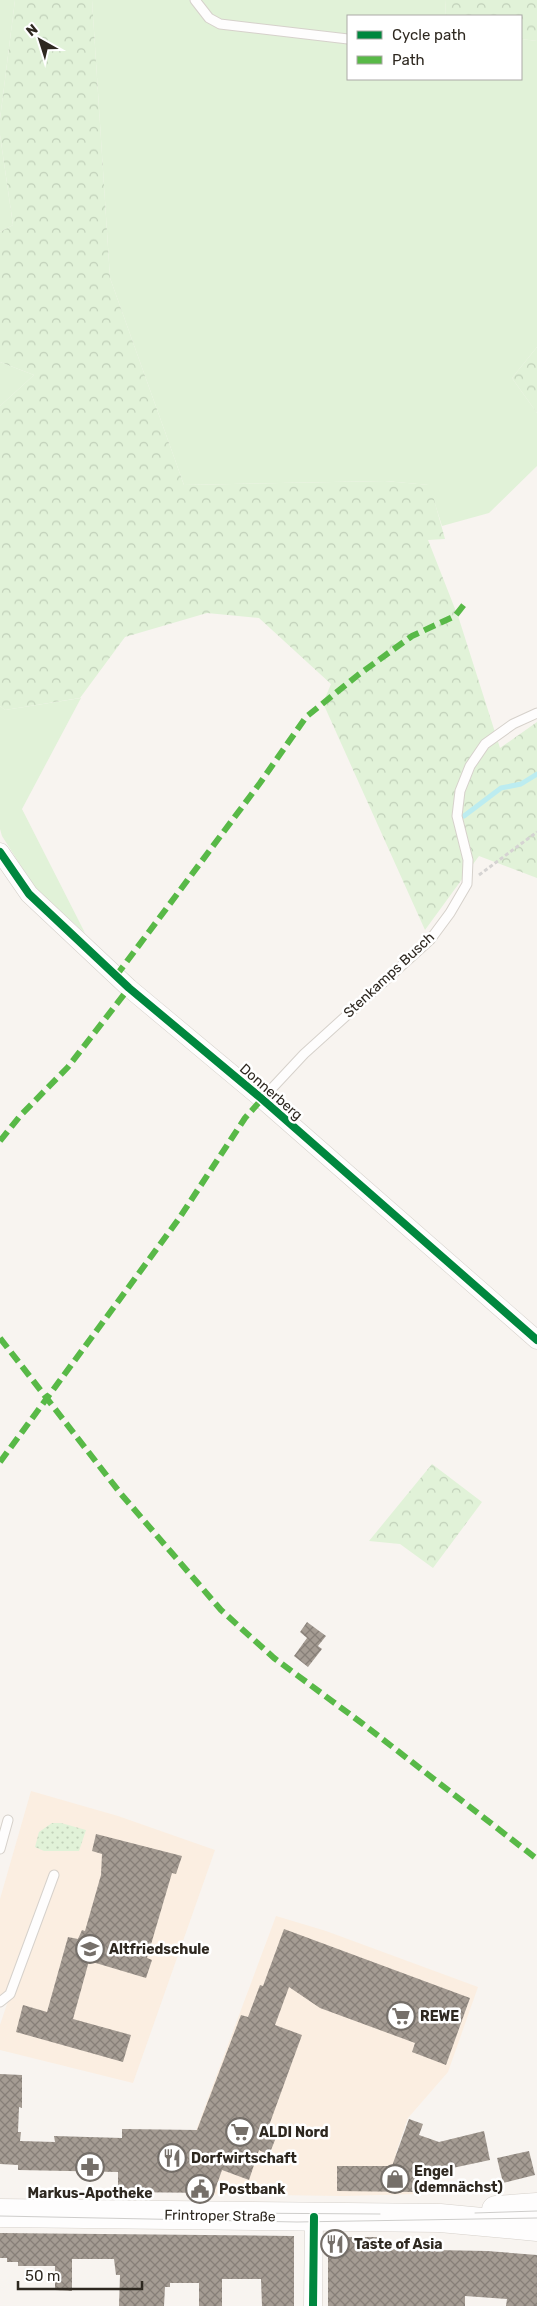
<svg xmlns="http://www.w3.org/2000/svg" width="537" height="2306" font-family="Rubik,sans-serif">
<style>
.built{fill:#fbeee1}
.grass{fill:#e1f2d8}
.forest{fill:url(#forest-crowns)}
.garden{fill:url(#garden-dots)}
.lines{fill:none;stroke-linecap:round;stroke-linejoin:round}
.stream{stroke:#bcecf0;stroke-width:5}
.building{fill:url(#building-cross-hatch)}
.lane-casing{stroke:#d6d1cb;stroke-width:11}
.street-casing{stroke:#d6d1cb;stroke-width:19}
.primary-casing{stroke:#d6d1cb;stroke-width:29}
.path{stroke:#d5d3d2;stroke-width:3;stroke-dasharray:4 2.5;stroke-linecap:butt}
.lane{stroke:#fefdfd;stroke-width:9}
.street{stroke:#fefdfd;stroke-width:18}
.primary{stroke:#fefdfd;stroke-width:28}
.tram{stroke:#cecdcb;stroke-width:1}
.quiet{stroke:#58b947;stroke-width:6;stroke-dasharray:12 6;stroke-linecap:butt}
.cycleway-casing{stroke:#fff;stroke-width:11}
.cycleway{stroke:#00873e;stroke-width:8}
.labels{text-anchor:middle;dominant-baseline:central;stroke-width:5;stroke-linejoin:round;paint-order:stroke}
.street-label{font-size:14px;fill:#2e2820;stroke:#fff}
.poi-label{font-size:14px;font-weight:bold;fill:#2e2820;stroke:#fff;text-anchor:start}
</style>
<defs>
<pattern id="forest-crowns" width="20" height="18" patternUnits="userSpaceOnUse" patternTransform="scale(1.25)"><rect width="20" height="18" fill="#e1f2d8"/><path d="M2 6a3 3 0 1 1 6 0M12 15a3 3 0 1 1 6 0" fill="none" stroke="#c1d0b9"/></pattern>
<pattern id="garden-dots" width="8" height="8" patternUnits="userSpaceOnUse" patternTransform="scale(1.25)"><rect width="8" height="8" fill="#e1f2d8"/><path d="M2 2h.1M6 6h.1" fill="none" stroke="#c1d0b9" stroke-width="1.8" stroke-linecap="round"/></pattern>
<pattern id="building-cross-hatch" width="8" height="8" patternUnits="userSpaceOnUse" patternTransform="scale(1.25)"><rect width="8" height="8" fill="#a59c93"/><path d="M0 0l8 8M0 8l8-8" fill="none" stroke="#877f78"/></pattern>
</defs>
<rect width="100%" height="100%" fill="#f8f4f0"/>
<g class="built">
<polygon points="31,1791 118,1816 215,1850 133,2083 0,2050 0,2025 8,2001 0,1999 0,1899"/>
<polygon points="276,1916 326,1931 478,1987 448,2072 408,2118 396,2153 417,2161 420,2166 417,2194 343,2196 186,2194 185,2160"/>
</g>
<g class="grass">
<polygon points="0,0 15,0 0,119"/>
<polygon points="92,0 445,0 446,16 348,16 348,79 521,79 521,39 537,41 537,347 512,378 537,413 537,466 489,513 442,526 429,485 385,481 184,485 110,278"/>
<polygon points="0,135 13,225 0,232"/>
<polygon points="0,362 34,375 0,406"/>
<polygon points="81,698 22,809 85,933 35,888 2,836 0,829 0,706 5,710"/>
</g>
<g class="forest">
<polygon points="15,0 92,0 110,278 184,485 385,481 430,485 445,539 428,540 459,619 500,748 537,722 537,878 479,856 425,930 323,703 331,684 259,618 207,613 125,637 80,698 5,710 0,706 0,406 34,375 0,362 0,232 13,225 0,135 0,119"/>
<polygon points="445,0 537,0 537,41 521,39 521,16 446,16"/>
<polygon points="537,347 537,413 512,378"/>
<polygon points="432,1464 482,1502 433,1568 400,1544 369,1541"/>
</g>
<polygon class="garden" points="52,1823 61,1823 86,1830 79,1851 44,1851 35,1847 39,1832"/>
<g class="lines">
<polyline class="stream" points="464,816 501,788 521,784 537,774"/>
</g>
<g class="building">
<polygon points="307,1622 326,1636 318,1646 322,1649 308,1667 294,1656 307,1638 300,1632"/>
<polygon points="96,1834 182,1856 176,1874 172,1873 147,1958 152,1960 146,1978 89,1961 73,2019 131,2035 123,2062 16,2032 23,2005 47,2012 68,1937 78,1939 82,1930 85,1931 101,1875 102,1854 92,1851"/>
<polygon points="284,1929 470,1998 446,2065 412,2052 415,2043 320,2008 289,1987 275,2025 302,2035 267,2131 277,2135 269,2155 259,2150 249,2180 222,2170 214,2193 118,2192 118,2172 18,2170 18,2165 0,2164 0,2074 22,2075 22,2108 19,2107 18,2132 21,2132 20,2141 55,2142 54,2136 122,2138 122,2129 197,2130 241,2015 248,2017 260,1985 263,1986"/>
<polygon points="409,2119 423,2124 419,2135 439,2142 484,2131 490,2160 415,2176 414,2192 337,2191 337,2166 392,2166"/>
<polygon points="529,2151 535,2175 503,2183 497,2158"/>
<polygon points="0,2233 294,2236 294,2306 262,2306 261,2279 222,2279 222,2306 199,2306 199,2283 170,2283 170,2287 165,2287 164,2306 119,2306 120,2275 116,2275 114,2259 72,2259 72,2291 55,2290 55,2266 18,2266 18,2262 7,2262 7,2258 0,2258"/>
<polygon points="334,2237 382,2237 382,2249 487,2251 537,2255 537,2306 506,2306 507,2299 465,2296 465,2306 328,2306 328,2242"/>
</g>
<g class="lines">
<defs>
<g id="lane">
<polyline points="195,0 209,18 220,24 348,39"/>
<polyline points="262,1099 304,1054 430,940 450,913 467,884 468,860 457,816 460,791 470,766 485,744 513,724 537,713"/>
<polyline points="0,1849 8,1820"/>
<polyline points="0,2002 10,1994 54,1875"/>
</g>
<g id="street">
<polyline points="0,852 29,894 129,988 262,1099 537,1340"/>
<polyline points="313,2306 314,2217"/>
</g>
<g id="primary">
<polyline points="496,2210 537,2207"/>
<polyline points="0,2213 440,2218 537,2227"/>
</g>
</defs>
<use href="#lane" class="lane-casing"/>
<use href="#street" class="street-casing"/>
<use href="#primary" class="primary-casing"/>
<polyline class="path" points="479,875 537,832"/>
<use href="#lane" class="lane"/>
<use href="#street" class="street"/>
<use href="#primary" class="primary"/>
<g class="tram">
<polyline points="227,2213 380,2214"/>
<polyline points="475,2213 537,2211"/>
<polyline points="0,2216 297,2222 537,2218"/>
</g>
<g class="quiet">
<polyline points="116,976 260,783 306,717 358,675 412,636 455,616 466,602"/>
<polyline points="0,1141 20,1116 68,1067 129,988"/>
<polyline points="0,1338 121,1494 221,1610 274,1658 363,1724 537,1859"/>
<polyline points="0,1462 178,1220 245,1118 262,1099"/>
</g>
<defs>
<g id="cycleway">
<polyline points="0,852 29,894 129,988 262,1099 537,1340"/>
<polyline points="313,2306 314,2217"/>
</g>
</defs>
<use href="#cycleway" class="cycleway-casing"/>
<use href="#cycleway" class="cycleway"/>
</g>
<defs>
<symbol id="school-ring" viewBox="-11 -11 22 22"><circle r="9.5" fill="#fff" stroke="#756f69" stroke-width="1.5"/><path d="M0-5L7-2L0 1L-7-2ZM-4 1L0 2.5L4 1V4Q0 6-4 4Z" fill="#756f69"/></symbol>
<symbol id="supermarket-ring" viewBox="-11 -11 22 22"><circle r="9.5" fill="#fff" stroke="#756f69" stroke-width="1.5"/><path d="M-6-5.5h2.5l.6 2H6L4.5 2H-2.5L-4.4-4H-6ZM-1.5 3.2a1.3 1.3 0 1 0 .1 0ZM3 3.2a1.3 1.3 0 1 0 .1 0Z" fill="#756f69"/></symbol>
<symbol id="restaurant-ring" viewBox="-11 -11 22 22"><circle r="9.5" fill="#fff" stroke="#756f69" stroke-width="1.5"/><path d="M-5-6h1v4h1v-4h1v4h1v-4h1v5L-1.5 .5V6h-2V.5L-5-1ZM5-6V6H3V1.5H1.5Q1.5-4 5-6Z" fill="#756f69"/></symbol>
<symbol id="pharmacy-ring" viewBox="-11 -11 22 22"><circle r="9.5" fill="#fff" stroke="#756f69" stroke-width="1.5"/><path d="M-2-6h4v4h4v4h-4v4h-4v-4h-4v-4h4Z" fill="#756f69"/></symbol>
<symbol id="shop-ring" viewBox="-11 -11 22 22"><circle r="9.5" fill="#fff" stroke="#756f69" stroke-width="1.5"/><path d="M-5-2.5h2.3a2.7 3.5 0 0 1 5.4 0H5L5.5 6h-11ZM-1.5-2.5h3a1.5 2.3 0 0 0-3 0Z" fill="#756f69"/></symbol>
<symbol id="civic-ring" viewBox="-11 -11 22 22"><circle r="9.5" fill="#fff" stroke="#756f69" stroke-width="1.5"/><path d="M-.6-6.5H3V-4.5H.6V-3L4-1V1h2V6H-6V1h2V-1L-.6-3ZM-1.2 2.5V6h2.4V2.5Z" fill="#756f69"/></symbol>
</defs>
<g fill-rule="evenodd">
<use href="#school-ring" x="74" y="1933" width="32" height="32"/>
<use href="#supermarket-ring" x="385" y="2000" width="32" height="32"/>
<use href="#supermarket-ring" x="224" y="2116" width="32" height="32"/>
<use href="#restaurant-ring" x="156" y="2142" width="32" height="32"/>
<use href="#pharmacy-ring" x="74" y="2151" width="32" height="32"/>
<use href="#shop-ring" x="379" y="2163" width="32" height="32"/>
<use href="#civic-ring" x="184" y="2173" width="32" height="32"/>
<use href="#restaurant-ring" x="319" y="2228" width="32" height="32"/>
</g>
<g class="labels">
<g class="street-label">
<text transform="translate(389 975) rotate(-43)">Stenkamps Busch</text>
<text transform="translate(271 1092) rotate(41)">Donnerberg</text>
<text transform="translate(220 2216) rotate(1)">Frintroper Straße</text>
</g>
<g class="poi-label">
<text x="109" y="1949">Altfriedschule</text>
<text x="420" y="2016">REWE</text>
<text x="259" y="2132">ALDI Nord</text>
<text x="191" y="2158">Dorfwirtschaft</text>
<text x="414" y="2171">Engel<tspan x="414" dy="16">(demnächst)</tspan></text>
<text x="219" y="2189">Postbank</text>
<text x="90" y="2193" text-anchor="middle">Markus-Apotheke</text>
<text x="354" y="2244">Taste of Asia</text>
</g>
</g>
<rect x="347" y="15" width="175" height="65" fill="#ffffff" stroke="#aba9a6"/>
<rect x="357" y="31" width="25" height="8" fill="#00873e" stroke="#aba9a6"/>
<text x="392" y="40" font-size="15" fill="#2e2820">Cycle path</text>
<rect x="357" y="56" width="25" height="8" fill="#58b947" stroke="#aba9a6"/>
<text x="392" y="65" font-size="15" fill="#2e2820">Path</text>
<g transform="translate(40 40) rotate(321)" stroke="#ffffff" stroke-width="4" paint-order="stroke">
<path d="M0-4L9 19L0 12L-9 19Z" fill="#2e2820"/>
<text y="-8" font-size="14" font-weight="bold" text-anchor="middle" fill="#2e2820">N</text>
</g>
<path d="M18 2281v8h124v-8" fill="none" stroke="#2e2820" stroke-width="2.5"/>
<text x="25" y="2281" font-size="15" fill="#2e2820" stroke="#ffffff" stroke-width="4" paint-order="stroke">50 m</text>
</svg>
